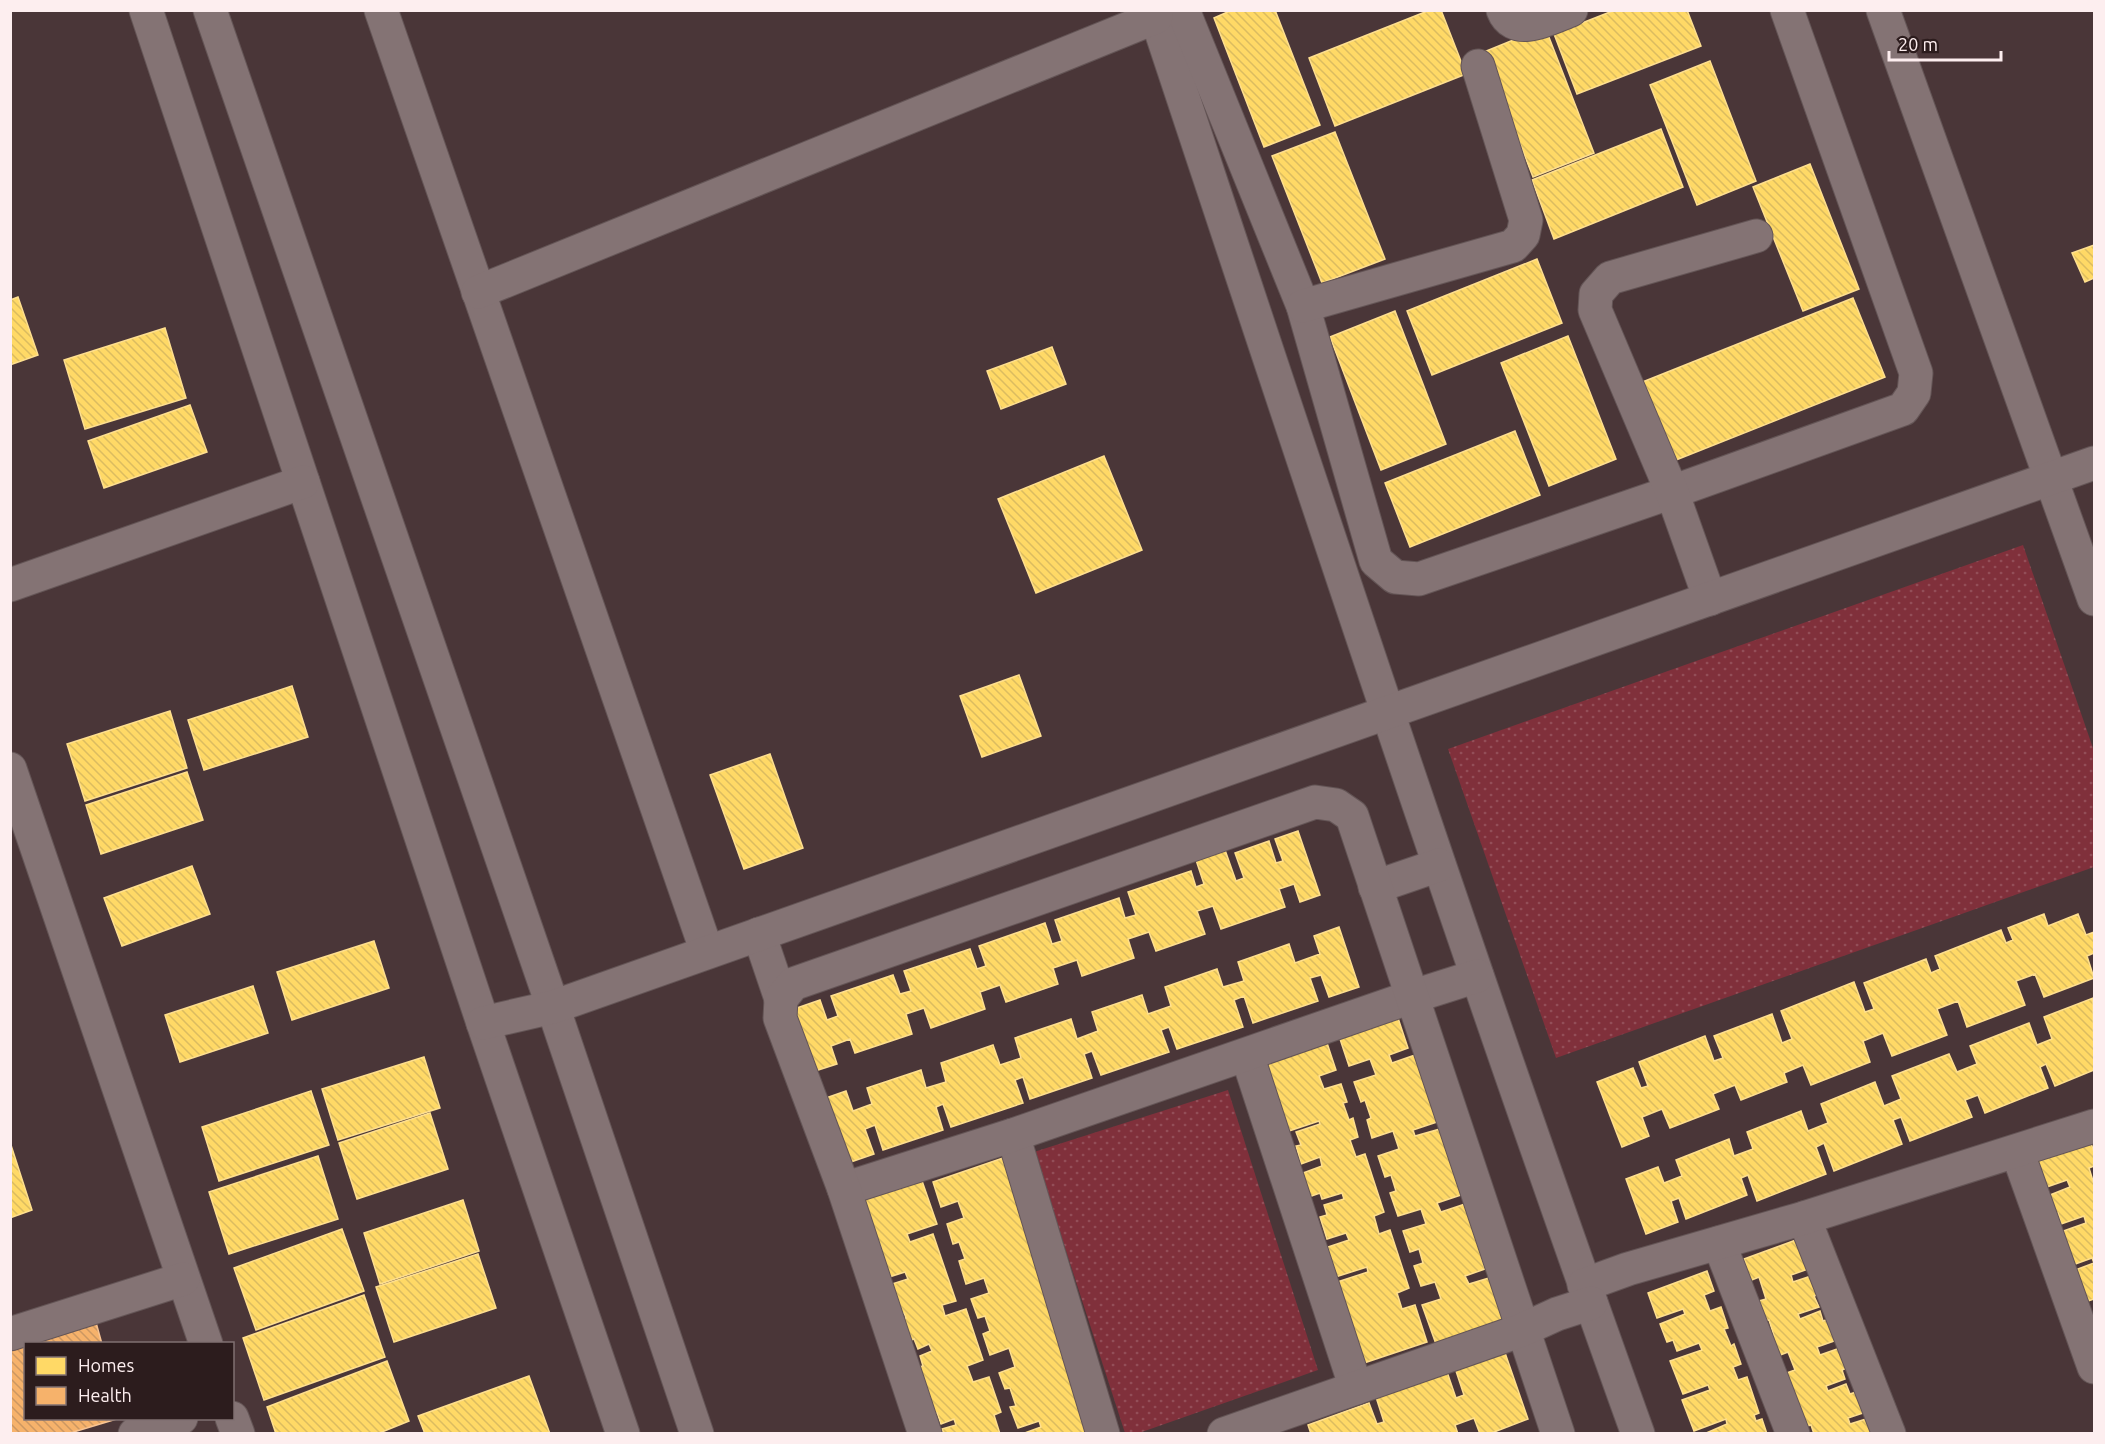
<svg xmlns="http://www.w3.org/2000/svg" width="2105" height="1444" font-family="Ubuntu,sans-serif">
<style>
.park{fill:url(#park-dots)}
.homes{fill:url(#homes-back-hatch);stroke:#fedf8f;stroke-width:1.5}
.health{fill:url(#health-back-hatch);stroke:#f8c493;stroke-width:1.5}
.lines{fill:none;stroke-linecap:round;stroke-linejoin:round}
.minor-casing{stroke:#645556;stroke-width:35}
.minor{stroke:#847374;stroke-width:33}
</style>
<defs>
<pattern id="park-dots" width="8" height="8" patternUnits="userSpaceOnUse" patternTransform="scale(1.5)"><rect width="8" height="8" fill="#80303b"/><path d="M2 2h.1M6 6h.1" fill="none" stroke="#934e58" stroke-width="1.8" stroke-linecap="round"/></pattern>
<pattern id="homes-back-hatch" width="6" height="6" patternUnits="userSpaceOnUse" patternTransform="scale(1.5)"><rect width="6" height="6" fill="#ffd966"/><path d="M-1 5l2 2M0 0l6 6M5-1l2 2" fill="none" stroke="#dbbc60"/></pattern>
<pattern id="health-back-hatch" width="6" height="6" patternUnits="userSpaceOnUse" patternTransform="scale(1.5)"><rect width="6" height="6" fill="#f6b26b"/><path d="M-1 5l2 2M0 0l6 6M5-1l2 2" fill="none" stroke="#cc9762"/></pattern>
</defs>
<rect width="100%" height="100%" fill="#4a3638"/>
<g class="park">
<polygon points="2023,545 2094,751 2094,867 1556,1058 1448,749"/>
<polygon points="1228,1090 1318,1370 1139,1433 1125,1433 1034,1152"/>
</g>
<g class="homes">
<polygon points="1232,10 1275,10 1320,125 1264,147 1214,18"/>
<polygon points="1430,10 1441,10 1466,74 1335,126 1309,58"/>
<polygon points="1615,10 1687,10 1701,46 1577,94 1554,34"/>
<polygon points="1545,27 1594,153 1533,177 1484,52"/>
<polygon points="1710,61 1756,181 1697,205 1650,85"/>
<polygon points="1661,129 1683,187 1554,239 1532,180"/>
<polygon points="1335,132 1385,259 1322,283 1272,156"/>
<polygon points="1810,164 1859,289 1803,311 1753,187"/>
<polygon points="2094,245 2094,278 2085,282 2072,253"/>
<polygon points="1537,259 1562,323 1432,375 1407,311"/>
<polygon points="18,297 38,355 10,365 10,300"/>
<polygon points="1853,298 1885,377 1671,462 1640,383"/>
<polygon points="1395,311 1446,444 1381,470 1330,337"/>
<polygon points="165,328 186,398 85,429 64,360"/>
<polygon points="1568,336 1616,459 1549,486 1501,363"/>
<polygon points="1052,347 1066,384 1001,409 987,371"/>
<polygon points="190,405 207,452 104,488 88,441"/>
<polygon points="1515,431 1540,495 1410,547 1385,483"/>
<polygon points="1104,456 1142,550 1036,593 998,499"/>
<polygon points="1019,675 1041,736 982,757 960,696"/>
<polygon points="292,686 308,737 204,770 188,720"/>
<polygon points="170,711 187,768 85,801 67,744"/>
<polygon points="770,754 803,848 744,869 710,775"/>
<polygon points="187,772 203,820 101,854 86,805"/>
<polygon points="1298,831 1320,895 1300,902 1294,884 1279,889 1285,907 1221,929 1213,906 1197,911 1205,934 1156,951 1149,932 1128,939 1134,958 1082,976 1077,960 1053,968 1058,984 1006,1002 1000,985 980,992 985,1009 931,1028 924,1008 906,1014 912,1034 855,1053 850,1039 831,1046 837,1064 812,1072 791,1010 820,1000 827,1020 838,1016 831,996 893,975 900,994 911,991 904,971 970,949 977,969 986,966 979,946 1045,923 1052,944 1062,941 1055,920 1119,898 1125,918 1136,915 1128,892 1191,871 1196,887 1204,884 1196,860 1225,850 1236,881 1244,878 1235,853 1269,841 1276,863 1283,861 1275,839"/>
<polygon points="192,866 210,914 122,946 104,898"/>
<polygon points="2044,914 2048,926 2078,914 2086,935 2094,932 2094,953 2087,956 2094,978 2044,997 2035,974 2016,981 2025,1005 1967,1027 1958,1001 1937,1009 1947,1035 1892,1056 1883,1033 1863,1041 1870,1062 1811,1085 1803,1065 1784,1073 1787,1082 1741,1100 1735,1085 1713,1094 1719,1109 1670,1128 1662,1109 1642,1117 1649,1136 1622,1147 1597,1082 1633,1068 1641,1088 1648,1086 1639,1062 1705,1036 1714,1061 1723,1058 1714,1036 1772,1014 1782,1043 1792,1039 1781,1011 1854,982 1865,1012 1874,1009 1864,983 1926,959 1931,973 1940,969 1935,956 2001,930 2006,943 2013,940 2008,928"/>
<polygon points="1339,927 1359,987 1329,997 1321,975 1310,978 1318,1001 1253,1023 1244,996 1234,1000 1243,1027 1177,1049 1169,1027 1161,1030 1169,1052 1101,1075 1092,1051 1084,1054 1092,1078 1030,1099 1023,1077 1015,1080 1023,1103 951,1127 943,1104 936,1107 943,1130 883,1150 875,1125 865,1129 874,1154 845,1164 823,1099 846,1091 853,1111 872,1104 867,1088 921,1070 926,1088 946,1082 941,1063 993,1045 1000,1065 1021,1058 1015,1038 1071,1019 1077,1039 1098,1031 1092,1012 1142,995 1148,1014 1171,1006 1165,987 1217,969 1223,987 1244,981 1238,962 1289,944 1295,963 1320,954 1314,936"/>
<polygon points="374,941 389,988 292,1020 277,972"/>
<polygon points="253,986 268,1033 180,1062 165,1015"/>
<polygon points="2093,998 2094,1070 2055,1086 2046,1064 2040,1067 2048,1088 1985,1113 1978,1095 1965,1100 1972,1117 1910,1141 1901,1117 1893,1120 1902,1144 1834,1171 1824,1143 1816,1147 1826,1174 1757,1201 1748,1175 1741,1178 1747,1195 1686,1219 1679,1198 1671,1201 1678,1222 1646,1234 1626,1179 1658,1167 1664,1183 1682,1176 1676,1160 1729,1139 1734,1156 1753,1149 1747,1132 1801,1111 1808,1131 1828,1123 1821,1104 1875,1082 1884,1106 1901,1099 1892,1076 1949,1054 1957,1072 1977,1064 1970,1046 2029,1023 2037,1045 2052,1039 2044,1017"/>
<polygon points="1396,1012 1408,1048 1389,1055 1392,1063 1415,1055 1437,1122 1413,1130 1415,1136 1440,1129 1461,1195 1437,1203 1441,1212 1465,1204 1485,1269 1465,1276 1469,1284 1489,1278 1503,1321 1436,1344 1422,1305 1441,1299 1435,1282 1421,1286 1414,1266 1423,1263 1419,1249 1410,1252 1403,1231 1426,1224 1421,1209 1398,1216 1390,1193 1396,1191 1391,1175 1385,1177 1378,1156 1399,1149 1393,1131 1372,1138 1367,1120 1371,1118 1365,1100 1361,1102 1354,1082 1376,1075 1370,1059 1349,1066 1340,1039 1346,1037 1343,1029"/>
<polygon points="1326,1040 1336,1070 1319,1076 1324,1089 1341,1084 1347,1102 1343,1103 1349,1120 1353,1118 1358,1137 1350,1140 1356,1157 1365,1154 1384,1212 1374,1216 1379,1234 1390,1230 1409,1288 1397,1293 1402,1309 1415,1305 1427,1342 1358,1365 1331,1284 1368,1272 1367,1267 1329,1279 1319,1250 1349,1240 1346,1233 1327,1239 1320,1217 1327,1215 1324,1205 1344,1199 1342,1193 1322,1199 1320,1193 1303,1199 1295,1176 1322,1166 1320,1157 1301,1164 1296,1146 1301,1145 1296,1132 1320,1124 1319,1121 1280,1134 1257,1063"/>
<polygon points="424,1057 440,1108 338,1140 322,1089"/>
<polygon points="311,1091 329,1145 219,1181 202,1127"/>
<polygon points="430,1113 448,1169 357,1199 339,1143"/>
<polygon points="2087,1132 2094,1152 2094,1166 2089,1168 2094,1184 2094,1299 2088,1301 2084,1291 2077,1293 2070,1272 2094,1263 2092,1258 2067,1267 2055,1234 2086,1223 2084,1216 2061,1224 2058,1213 2051,1216 2045,1197 2070,1187 2067,1180 2041,1189 2029,1154"/>
<polygon points="10,1142 32,1210 10,1218"/>
<polygon points="318,1156 338,1219 229,1254 209,1192"/>
<polygon points="1003,1158 1094,1434 1022,1434 1041,1427 1039,1421 1018,1428 1010,1407 1016,1406 1010,1388 1005,1389 999,1373 1015,1367 1009,1348 990,1355 983,1334 990,1331 985,1316 978,1318 971,1299 989,1293 984,1278 966,1284 959,1261 965,1259 959,1242 953,1244 947,1224 964,1218 958,1201 941,1207 933,1182"/>
<polygon points="921,1178 937,1224 907,1234 910,1242 933,1234 956,1301 942,1305 945,1316 966,1309 983,1360 967,1366 973,1382 989,1377 1001,1412 994,1415 1000,1434 944,1434 942,1429 956,1425 954,1419 941,1424 937,1413 930,1415 914,1368 923,1366 920,1356 932,1351 929,1344 918,1349 914,1339 906,1342 898,1321 906,1318 904,1313 896,1316 892,1284 908,1279 905,1272 889,1277 874,1252 882,1250 880,1244 868,1249 853,1202"/>
<polygon points="463,1200 479,1251 380,1284 364,1233"/>
<polygon points="342,1229 364,1291 256,1330 234,1268"/>
<polygon points="1796,1240 1811,1268 1791,1275 1793,1282 1814,1275 1820,1294 1814,1296 1819,1307 1798,1314 1800,1319 1820,1311 1823,1321 1829,1319 1837,1340 1817,1347 1820,1355 1840,1348 1847,1368 1842,1370 1845,1379 1826,1386 1828,1391 1846,1384 1850,1394 1856,1392 1863,1413 1848,1418 1850,1424 1866,1419 1871,1434 1814,1434 1811,1425 1800,1428 1781,1375 1795,1370 1788,1352 1775,1357 1767,1338 1774,1336 1769,1320 1762,1322 1755,1302 1766,1299 1759,1277 1747,1282 1742,1267 1746,1265 1744,1259"/>
<polygon points="478,1254 496,1308 394,1342 376,1287"/>
<polygon points="1707,1271 1714,1291 1704,1295 1710,1311 1721,1307 1728,1328 1724,1329 1731,1346 1734,1344 1741,1364 1733,1367 1738,1380 1747,1377 1759,1413 1754,1415 1756,1421 1762,1419 1767,1434 1704,1434 1727,1424 1726,1419 1694,1431 1682,1400 1710,1390 1708,1385 1683,1394 1670,1361 1702,1350 1699,1343 1677,1351 1673,1340 1667,1342 1660,1324 1685,1314 1683,1309 1657,1318 1648,1293"/>
<polygon points="364,1295 385,1357 264,1400 243,1338"/>
<polygon points="1503,1347 1528,1419 1489,1434 1480,1434 1474,1418 1455,1425 1458,1434 1311,1434 1308,1425 1369,1403 1377,1424 1384,1422 1375,1394 1446,1369 1456,1398 1464,1395 1454,1365"/>
<polygon points="387,1361 409,1421 377,1434 276,1434 267,1407"/>
<polygon points="529,1376 550,1434 425,1434 418,1416"/>
</g>
<polygon class="health" points="95,1319 102,1344 26,1344 26,1418 120,1418 67,1434 10,1434 10,1343"/>
<g class="lines">
<defs>
<g id="minor">
<polyline points="146,10 483,1023 623,1434"/>
<polyline points="210,10 553,1007 697,1434"/>
<polyline points="381,10 707,952"/>
<path d="M1154 10C1312 486 1468 962 1638 1434"/>
<polyline points="1183,10 1303,306 1376,561 1395,577 1419,579 1672,492 1903,409 1914,393 1916,373 1787,10"/>
<path d="M1503 10C1514 39 1552 17 1571 10"/>
<polyline points="1883,10 2094,599"/>
<polyline points="478,292 1156,17"/>
<polyline points="1303,306 1513,246 1523,235 1526,220 1478,66"/>
<polyline points="10,585 303,482"/>
<polyline points="1710,599 1672,492 1595,310 1596,294 1610,278 1756,236"/>
<polyline points="10,769 206,1344"/>
<polyline points="1375,887 1439,865"/>
<polyline points="759,934 781,999"/>
<polyline points="483,1023 553,1007 2094,463"/>
<polyline points="1247,1055 1356,1388"/>
<polyline points="1013,1135 1103,1434"/>
<polyline points="2017,1151 2094,1367"/>
<polyline points="844,1189 1013,1135 1411,997 1477,976"/>
<polyline points="1804,1218 1889,1434"/>
<polyline points="1719,1243 1793,1434"/>
<polyline points="1584,1285 1628,1269 1804,1218 2094,1126"/>
<polyline points="10,1334 183,1279"/>
<polyline points="232,1418 238,1434"/>
<polyline points="135,1434 181,1418"/>
<polyline points="925,1434 844,1189 780,1018 781,999 793,984 1315,802 1336,805 1352,816 1558,1434"/>
<polyline points="1224,1434 1522,1330 1557,1314 1591,1303"/>
</g>
</defs>
<use href="#minor" class="minor-casing"/>
<use href="#minor" class="minor"/>
</g>
<rect width="2105" height="1444" fill="none" stroke="#fdeeef" stroke-width="24"/>
<rect x="24" y="1342" width="210" height="78" fill="#2c1c1d" stroke="#807071" stroke-width="1.5"/>
<rect x="36" y="1357" width="30" height="18" fill="#ffd966" stroke="#807071" stroke-width="1.5"/>
<text x="78" y="1372" font-size="18" fill="#fdeeef">Homes</text>
<rect x="36" y="1387" width="30" height="18" fill="#f6b26b" stroke="#807071" stroke-width="1.5"/>
<text x="78" y="1402" font-size="18" fill="#fdeeef">Health</text>
<path d="M1889 51v9h112v-9" fill="none" stroke="#fdeeef" stroke-width="3"/>
<text x="1898" y="51" font-size="18" fill="#fdeeef" stroke="#2c1c1d" stroke-width="4.5" paint-order="stroke">20 m</text>
</svg>
